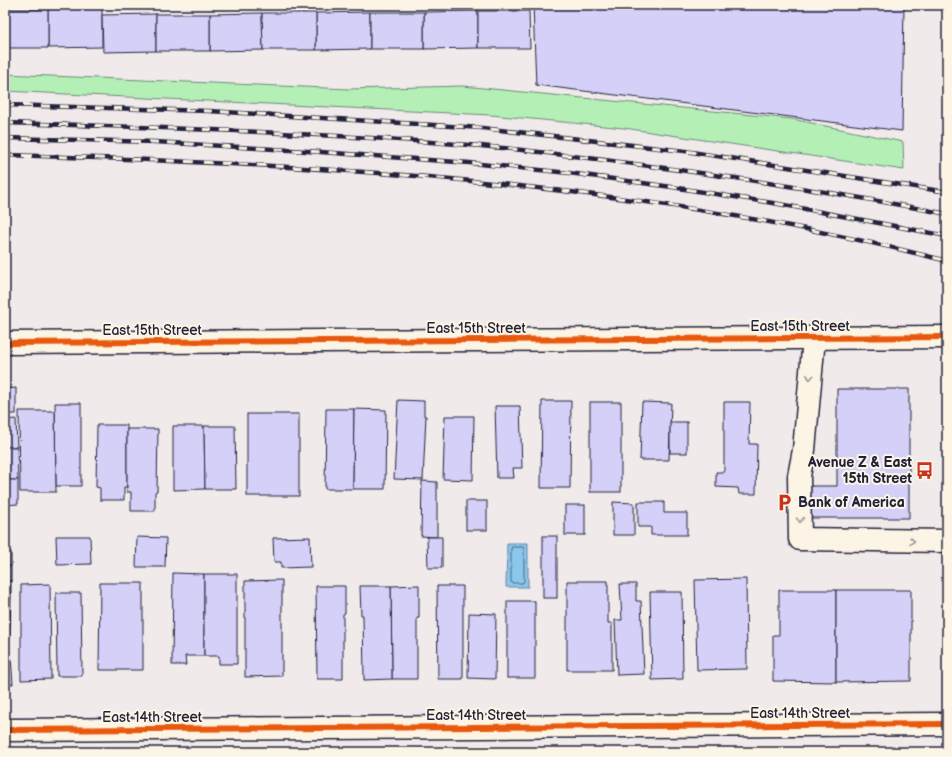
<svg xmlns="http://www.w3.org/2000/svg" width="952" height="757" font-family="'Balsamiq Sans',sans-serif">
<style>
.green{fill:#b4f0b6;stroke:#6b8978}
.water{fill:#8bc7eb;stroke:#6185a5}
.lines{fill:none;stroke-linecap:round;stroke-linejoin:round}
.shore{stroke:#4c6481;stroke-width:1}
.building{fill:#d4d0f8;stroke:#22223b}
.minor-casing{stroke:#22223b;stroke-width:25}
.minor{stroke:#fcf5e5;stroke-width:22}
.rail-casing{stroke:#22223b;stroke-width:4.5}
.rail{stroke:#fcf5e5;stroke-width:3;stroke-dasharray:9;stroke-linecap:butt}
.cycleway-casing{stroke:#fcf5e5;stroke-width:8}
.cycleway{stroke:#e8590c;stroke-width:6}
.oneway{stroke:#9a9698}
.labels{text-anchor:middle;dominant-baseline:central;stroke-width:4;stroke-linejoin:round;paint-order:stroke}
.street-label{font-size:14px;fill:#22223b;stroke:#fcf5e5}
.poi-label{font-size:14px;font-weight:bold;fill:#22223b;stroke:#fcf5e5;text-anchor:end}
</style>
<rect width="100%" height="100%" fill="#f0eaeb"/>
<filter id="ink" filterUnits="userSpaceOnUse"><feTurbulence type="fractalNoise" baseFrequency=".025" numOctaves="2"/><feDisplacementMap in="SourceGraphic" scale="8" xChannelSelector="R" yChannelSelector="G"/><feConvolveMatrix kernelMatrix="1 2 1 2 8 2 1 2 1" color-interpolation-filters="sRGB"/></filter>
<g filter="url(#ink)">
<polygon class="green" points="5,74 349,89 463,86 792,119 903,142 904,170 624,128 491,115 5,91"/>
<polygon class="water" points="507,543 528,543 528,587 506,587"/>
<g class="lines">
<polygon class="shore" points="512,547 523,547 524,549 524,581 523,583 512,583 511,581 511,549"/>
</g>
<g class="building">
<polygon points="533,5 904,5 902,131 536,85"/>
<polygon points="102,8 102,47 48,48 48,9"/>
<rect x="5" y="9" width="43" height="39"/>
<polygon points="478,11 478,48 424,49 424,12"/>
<polygon points="478,11 529,11 530,48 478,48"/>
<polygon points="370,12 370,49 316,50 316,13"/>
<rect x="370" y="12" width="54" height="37"/>
<polygon points="262,13 263,50 210,51 210,14"/>
<polygon points="262,13 316,13 316,50 263,50"/>
<polygon points="156,14 156,51 103,52 102,15"/>
<rect x="156" y="14" width="54" height="37"/>
<polygon points="16,388 16,414 5,414 5,389"/>
<polygon points="837,389 909,389 909,518 807,518 806,486 837,486"/>
<polygon points="398,400 424,401 424,416 426,416 423,480 394,479"/>
<polygon points="542,401 571,401 570,488 541,488"/>
<rect x="590" y="402" width="31" height="90"/>
<polygon points="642,402 671,403 669,460 640,460"/>
<polygon points="724,402 750,402 749,444 757,444 756,494 739,494 738,488 716,487 716,472 724,472"/>
<polygon points="55,403 81,403 81,486 56,486"/>
<polygon points="495,406 520,406 522,468 513,468 514,478 497,478"/>
<polygon points="326,409 354,409 353,489 325,489"/>
<polygon points="354,409 386,410 385,489 353,489"/>
<polygon points="19,411 55,411 56,492 20,492"/>
<rect x="247" y="414" width="52" height="82"/>
<polygon points="445,416 474,416 473,480 443,479"/>
<polygon points="16,419 17,447 5,447 5,420"/>
<rect x="670" y="422" width="17" height="31"/>
<polygon points="97,425 127,425 127,487 124,487 124,500 100,500 100,488 96,487"/>
<polygon points="173,426 204,426 205,489 173,490"/>
<polygon points="204,426 235,426 236,489 205,489"/>
<polygon points="127,429 158,429 157,491 155,492 155,511 131,511 131,492 127,492"/>
<polygon points="5,447 17,447 18,480 5,480"/>
<polygon points="5,480 18,480 18,504 5,505"/>
<polygon points="422,481 437,482 437,537 421,536"/>
<rect x="466" y="501" width="21" height="29"/>
<polygon points="613,502 634,503 634,535 613,535"/>
<polygon points="638,502 664,502 664,513 687,513 687,535 651,535 651,527 638,527"/>
<rect x="565" y="505" width="20" height="30"/>
<polygon points="56,536 90,536 91,564 57,565"/>
<rect x="543" y="536" width="14" height="62"/>
<polygon points="137,537 166,538 165,567 136,567"/>
<polygon points="310,537 311,567 281,568 281,562 274,562 273,538"/>
<polygon points="427,537 442,537 442,568 428,568"/>
<rect x="5" y="552" width="6" height="14"/>
<rect x="5" y="566" width="6" height="15"/>
<polygon points="173,573 204,574 204,656 185,656 186,665 172,665"/>
<polygon points="204,574 237,574 237,664 219,664 219,656 204,656"/>
<polygon points="746,579 747,669 697,670 695,580"/>
<polygon points="282,580 282,676 245,677 245,581"/>
<rect x="5" y="581" width="6" height="16"/>
<polygon points="567,581 608,581 608,623 612,623 612,670 567,670"/>
<polygon points="100,583 143,583 143,670 99,670"/>
<polygon points="50,584 51,679 21,680 21,585"/>
<polygon points="620,584 636,584 636,601 641,601 644,674 617,675 615,620 622,620"/>
<polygon points="419,585 419,618 417,618 417,679 392,679 391,586"/>
<polygon points="316,586 345,586 345,613 343,614 343,679 317,679"/>
<polygon points="360,586 391,586 392,679 364,680 363,615 361,615"/>
<polygon points="437,586 463,586 463,679 438,679"/>
<polygon points="779,590 836,590 836,682 773,681 773,635 779,635"/>
<polygon points="836,590 911,590 911,681 836,682"/>
<polygon points="650,592 682,592 683,679 652,680"/>
<polygon points="56,593 81,593 82,676 57,676"/>
<polygon points="5,597 11,597 10,626 5,626"/>
<rect x="507" y="601" width="28" height="77"/>
<polygon points="469,613 496,614 495,679 468,678"/>
<polygon points="5,626 10,626 9,656 5,655"/>
<polygon points="11,657 13,684 5,684 5,658"/>
</g>
<g class="lines">
<defs>
<g id="minor">
<polyline points="814,338 804,450 799,476 800,539 947,541"/>
<polyline points="5,343 947,337"/>
<polyline points="5,730 947,724"/>
</g>
</defs>
<use href="#minor" class="minor-casing"/>
<use href="#minor" class="minor"/>
<defs>
<g id="rail">
<polyline points="5,105 209,111 482,128 685,151 947,192"/>
<path d="M5 123C164 127 322 133 481 146 530 150 579 157 627 163 734 177 841 193 947 214"/>
<polyline points="5,138 155,142 307,151 470,163 569,173 672,187 779,204 947,236"/>
<path d="M5 155C320 164 640 182 947 261"/>
</g>
</defs>
<use href="#rail" class="rail-casing"/>
<use href="#rail" class="rail"/>
<defs>
<g id="cycleway">
<polyline points="5,343 947,337"/>
<polyline points="5,730 947,724"/>
</g>
</defs>
<use href="#cycleway" class="cycleway-casing"/>
<use href="#cycleway" class="cycleway"/>
</g>
<defs><path id="oneway-chevron" d="M-2-3.5L2.5 0L-2 3.5" fill="none" stroke-width="1.6" stroke-linecap="round" stroke-linejoin="round"/></defs>
<g class="oneway">
<use href="#oneway-chevron" transform="translate(810 377) rotate(95)"/>
<use href="#oneway-chevron" transform="translate(800 520) rotate(89)"/>
<use href="#oneway-chevron" transform="translate(912 541) rotate(1)"/>
</g>
</g>
<defs>
<symbol id="bus-bare" viewBox="-9 -9 18 18"><path d="M-5-6H5V4H4V6H2V4H-2V6H-4V4H-5ZM-3.5-4V0h7V-4ZM-3.5 1.2v1.5H-2V1.2ZM2 1.2v1.5H3.5V1.2Z" fill="#c8321e" stroke="#fcf5e5" stroke-width="2.5" paint-order="stroke"/></symbol>
<symbol id="parking-bare" viewBox="-9 -9 18 18"><path d="M-3.5-5.5H1a3.5 3.5 0 0 1 0 7H-1V5.5H-3.5ZM-1-3.4V-.6H.8a1.4 1.4 0 0 0 0-2.8Z" fill="#c8321e" stroke="#fcf5e5" stroke-width="2.5" paint-order="stroke"/></symbol>
</defs>
<g fill-rule="evenodd">
<use href="#bus-bare" x="912" y="458" width="25" height="25"/>
<use href="#parking-bare" x="772" y="490" width="25" height="25"/>
</g>
<g class="labels">
<g class="street-label">
<text x="800" y="326">East 15th Street</text>
<text x="476" y="328">East 15th Street</text>
<text x="152" y="330">East 15th Street</text>
<text x="800" y="713">East 14th Street</text>
<text x="476" y="715">East 14th Street</text>
<text x="152" y="717">East 14th Street</text>
</g>
<g class="poi-label">
<text x="912" y="462">Avenue Z &amp; East<tspan x="912" dy="16">15th Street</tspan></text>
<text x="798" y="502" text-anchor="start">Bank of America</text>
</g>
</g>
<rect width="952" height="757" fill="none" stroke="#fcf5e5" stroke-width="20"/>
<rect x="10" y="10" width="932" height="737" fill="none" stroke="#22223b" stroke-width="1.5" filter="url(#ink)"/>
</svg>
